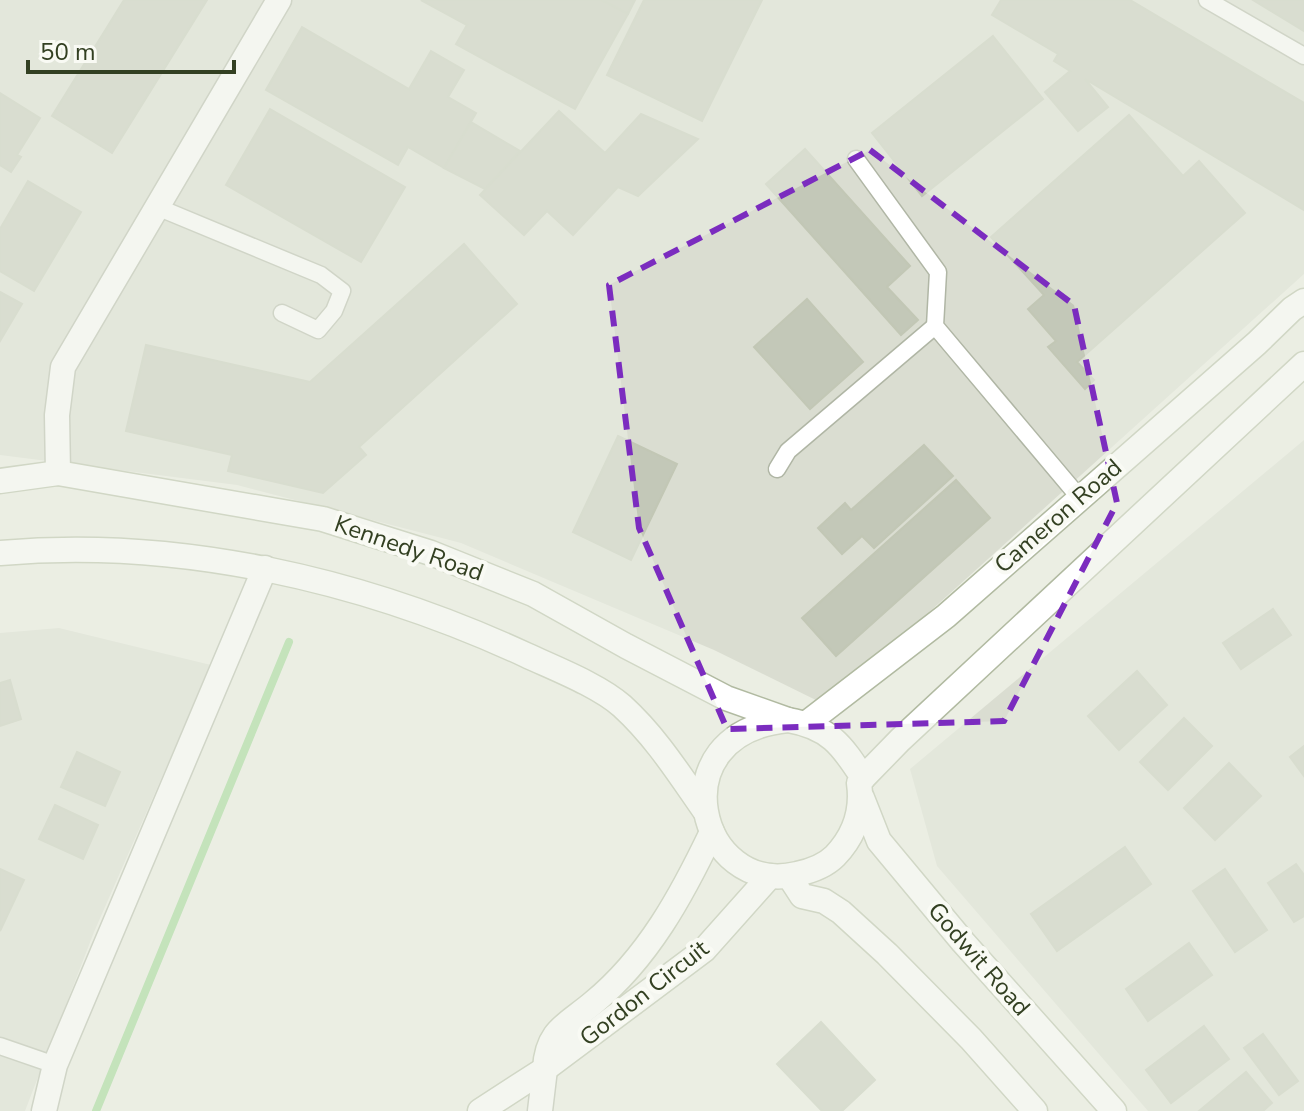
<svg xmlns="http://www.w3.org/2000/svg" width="1304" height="1111" font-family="'Nunito Sans',sans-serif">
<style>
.built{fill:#daddd1}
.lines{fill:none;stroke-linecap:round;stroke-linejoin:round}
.stream{stroke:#94d48a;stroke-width:8}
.building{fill:#c3c8b8;stroke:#c2c7b5;stroke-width:2}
.service-casing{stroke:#b0b6a5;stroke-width:19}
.minor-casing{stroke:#b0b6a5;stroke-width:27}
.secondary-casing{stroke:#b1baa1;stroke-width:27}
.service{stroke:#fff;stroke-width:16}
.minor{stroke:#fff;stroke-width:24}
.secondary{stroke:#fff;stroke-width:24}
.marked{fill:none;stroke:#7b2cbf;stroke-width:6;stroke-dasharray:16 10;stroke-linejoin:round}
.labels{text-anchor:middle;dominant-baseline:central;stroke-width:8;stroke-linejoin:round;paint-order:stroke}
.street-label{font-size:24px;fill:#334022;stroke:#f9faf4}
</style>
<rect width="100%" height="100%" fill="#ebeee3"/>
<g class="built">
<polygon points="0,0 1304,0 1304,274 826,705 714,650 461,543 237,485 0,455"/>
<polygon points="1304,440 1304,1111 1148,1111 937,866 910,769"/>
<polygon points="59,628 211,665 94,932 25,1111 0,1111 0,633"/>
</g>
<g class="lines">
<polyline class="stream" points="96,1111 289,642"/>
</g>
<g class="building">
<polygon points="124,0 207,0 112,153 52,116"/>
<polygon points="421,0 602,0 628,14 575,109 456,44 467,25"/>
<polygon points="602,0 635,0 628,14"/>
<polygon points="644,0 762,0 702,121 607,75"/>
<polygon points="1001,0 1130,0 1304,103 1304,210 1085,79 1108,107 1078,131 1045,92 1070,71 1054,61 1058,54 992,15"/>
<polygon points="1253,0 1304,0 1304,31"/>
<polygon points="302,27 409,89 431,51 464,70 448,97 476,113 444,168 408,147 398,165 266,90"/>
<polygon points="993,36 1043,99 922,196 872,133"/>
<polygon points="0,93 40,118 17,155 21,157 11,172 0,165"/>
<polygon points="270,109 405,187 361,262 226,185"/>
<polygon points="559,111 605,153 641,114 698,139 638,196 618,187 573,235 547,211 524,235 480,195"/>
<polygon points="1129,115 1183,176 1199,161 1245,213 1077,362 1094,380 1085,389 1048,347 1056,341 1028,309 1044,295 991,237"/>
<polygon points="471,122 520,151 485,189 444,168"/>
<polygon points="805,149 910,266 887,287 918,320 901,335 766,184"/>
<polygon points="28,181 81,212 34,291 0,271 0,229"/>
<polygon points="464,244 517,304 359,447 366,455 323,493 228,471 232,455 126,431 146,345 310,382"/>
<polygon points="0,292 22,304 0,341"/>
<polygon points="807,299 863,362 810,409 754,347"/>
<polygon points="618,436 677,464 631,560 573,532"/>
<polygon points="924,445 953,476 874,548 862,536 842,554 818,528 845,503 851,510"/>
<polygon points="956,480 990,518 836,656 802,618"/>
<polygon points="1273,609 1291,635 1241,669 1223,643"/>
<polygon points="1137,671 1167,705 1119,750 1088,716"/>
<polygon points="10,680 21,719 0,726 0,683"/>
<polygon points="1184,718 1212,746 1168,790 1140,762"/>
<polygon points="1304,746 1304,776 1290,757"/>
<polygon points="77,752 120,772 105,806 61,787"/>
<polygon points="1229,763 1261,796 1215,840 1184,808"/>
<polygon points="55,805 98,825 83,859 39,839"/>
<polygon points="1125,847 1151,884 1057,951 1031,914"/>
<polygon points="1296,864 1304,875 1304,916 1294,922 1268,883"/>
<polygon points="0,869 24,880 0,931"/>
<polygon points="1225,869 1267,930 1235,952 1193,891"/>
<polygon points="1189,943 1212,975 1148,1021 1126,989"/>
<polygon points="821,1022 875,1080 842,1111 822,1111 777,1064"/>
<polygon points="1204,1026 1229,1059 1171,1103 1146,1070"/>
<polygon points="1263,1034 1298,1081 1279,1095 1244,1048"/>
<polygon points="1246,1072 1272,1103 1263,1111 1199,1111"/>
</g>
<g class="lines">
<defs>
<g id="service">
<polyline points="1207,0 1304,56"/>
<polyline points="856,159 938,272 935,326 1079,497"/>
<polyline points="157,207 321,275 342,291 334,311 318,330 282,313"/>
<polyline points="777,469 788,451 935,326"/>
<polyline points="0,1046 55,1065"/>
</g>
<g id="minor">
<polyline points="58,473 57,415 63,367 279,0"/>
<polyline points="44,1111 55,1065 265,568"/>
<polyline points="540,1111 545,1069"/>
</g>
<g id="secondary">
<polyline points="0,481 58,473 323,519 431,553 533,594 626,646 726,698 788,720"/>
<path d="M0 553C179 537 364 580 526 655 556 669 598 685 622 706 656 737 679 774 705 811"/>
<path d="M788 720C829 727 842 745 863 778L859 783C863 811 855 835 835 856 825 866 811 871 797 874 699 898 655 733 788 720Z"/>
<polyline points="807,723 946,616 1257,343 1292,309 1304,301"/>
<polyline points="863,778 900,740 1304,364"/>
<polyline points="862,798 879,841 963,942 1114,1111"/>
<polyline points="789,876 802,896 824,901 841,912 887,954 971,1039 1035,1111"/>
<path d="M545 1069C547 1030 567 1025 593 1003 648 958 682 895 712 832"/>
<polyline points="480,1111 545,1069 704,950 770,876"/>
</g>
</defs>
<use href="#service" class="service-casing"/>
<use href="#minor" class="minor-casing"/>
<use href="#secondary" class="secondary-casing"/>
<use href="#service" class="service"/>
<use href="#minor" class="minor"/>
<use href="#secondary" class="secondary"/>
</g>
<path d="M0 0H1304V1111H0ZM870 150 1074 305 1117 503 1004 721 727 729 639 528 609 285Z" fill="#ebeee3" fill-opacity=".55" fill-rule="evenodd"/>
<path class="marked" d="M870 150 1074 305 1117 503 1004 721 727 729 639 528 609 285Z"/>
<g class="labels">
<g class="street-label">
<text transform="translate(1058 516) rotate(-41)">Cameron Road</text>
<text transform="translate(409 548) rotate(19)">Kennedy Road</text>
<text transform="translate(979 959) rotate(49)">Godwit Road</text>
<text transform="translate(644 993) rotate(-38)">Gordon Circuit</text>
</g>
</g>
<path d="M28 60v12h206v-12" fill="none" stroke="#334022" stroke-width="4"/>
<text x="40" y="60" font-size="24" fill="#334022" stroke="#f9faf4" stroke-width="6" paint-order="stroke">50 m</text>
</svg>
